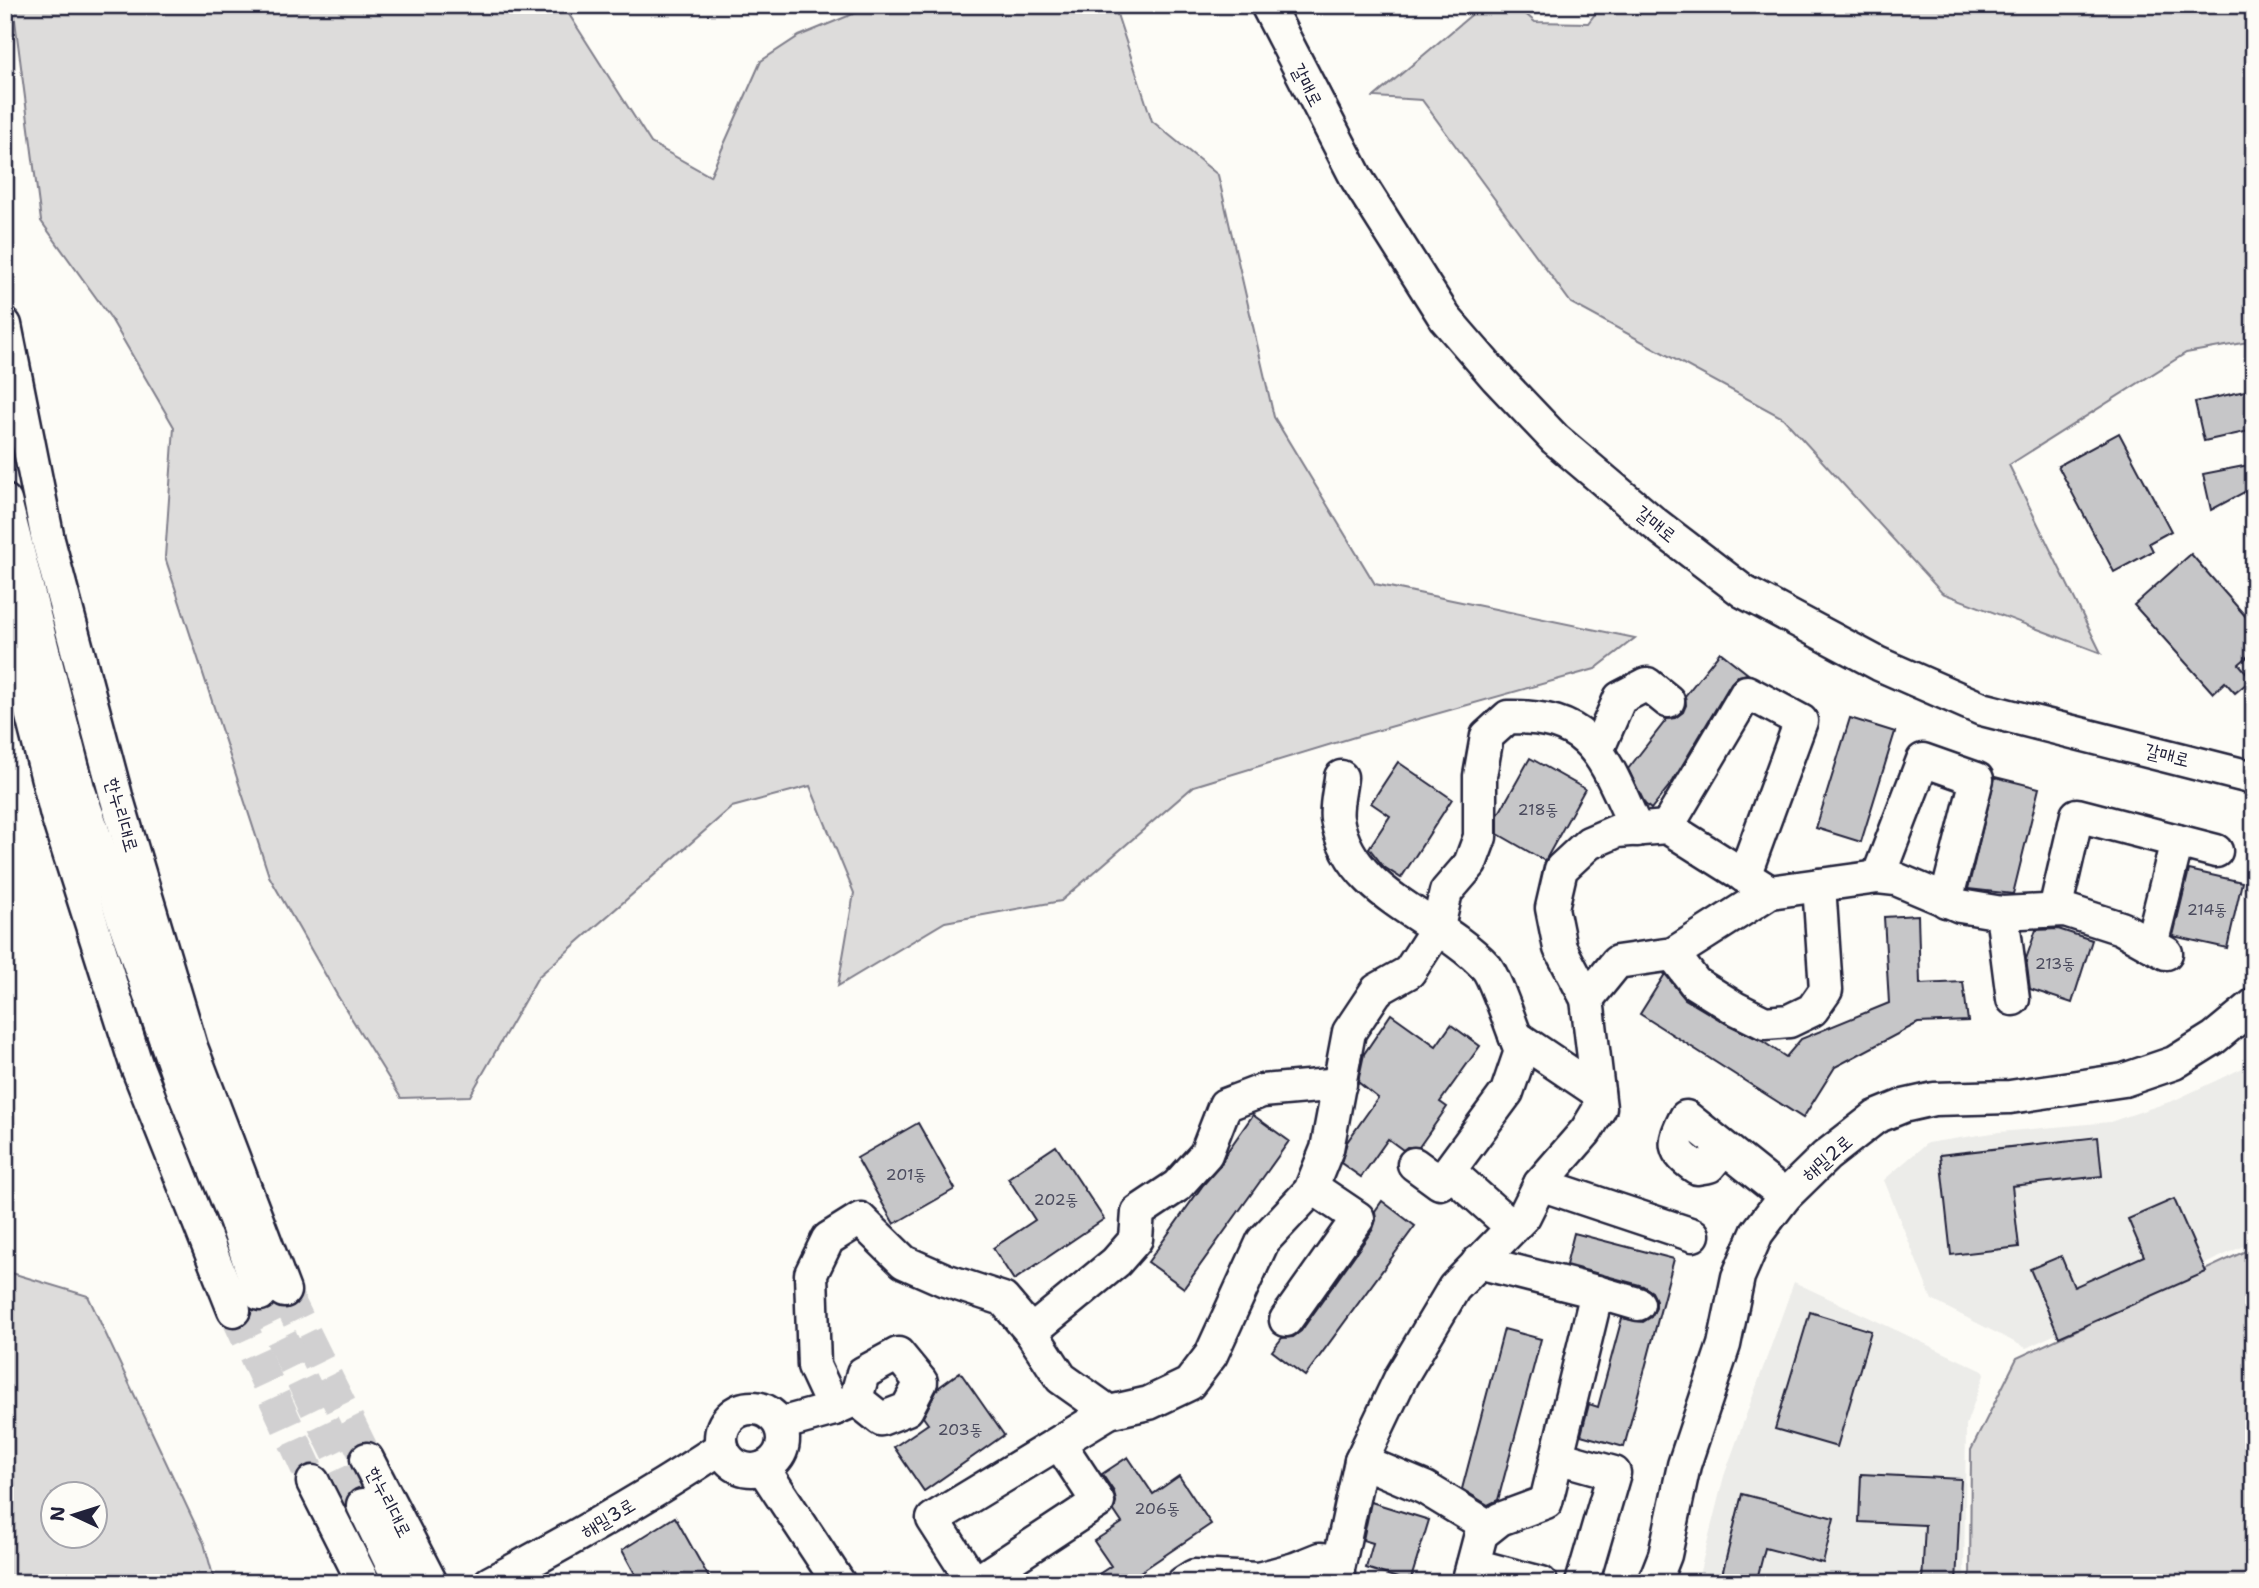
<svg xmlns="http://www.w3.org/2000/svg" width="2259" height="1588" font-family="'Shantell Sans','Poor Story',sans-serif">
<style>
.built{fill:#ecece9}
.green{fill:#dddcdb;stroke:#807f8b;stroke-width:2;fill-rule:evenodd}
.building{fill:#c6c6c8;stroke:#22223b;stroke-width:2}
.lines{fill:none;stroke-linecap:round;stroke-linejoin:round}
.minor-tunnel{stroke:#d1d0d1;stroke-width:32;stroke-dasharray:32 16;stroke-linecap:butt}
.minor-casing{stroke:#22223b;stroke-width:37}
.minor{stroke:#fdfcf7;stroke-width:32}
.labels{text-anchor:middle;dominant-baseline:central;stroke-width:5;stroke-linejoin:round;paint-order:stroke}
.number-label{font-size:16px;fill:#4b4b5e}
.street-label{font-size:19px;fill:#22223b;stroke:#fdfcf7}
</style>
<rect width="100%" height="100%" fill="#fdfcf7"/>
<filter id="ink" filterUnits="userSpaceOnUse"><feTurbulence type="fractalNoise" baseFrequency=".0143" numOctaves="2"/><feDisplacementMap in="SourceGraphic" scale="14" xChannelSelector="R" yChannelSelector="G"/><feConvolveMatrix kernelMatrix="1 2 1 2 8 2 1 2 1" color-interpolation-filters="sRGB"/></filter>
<g filter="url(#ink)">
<g class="built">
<polygon points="2254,1060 2254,1241 2026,1348 1932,1300 1884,1180 1927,1143 1999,1132 2110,1122 2175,1100 2249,1065"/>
<polygon points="1794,1282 1985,1372 1966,1425 1964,1583 1697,1583 1724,1476"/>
</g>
<g class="green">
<polygon points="13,5 563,5 651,143 710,176 761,61 799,36 875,5 1114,5 1152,121 1218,175 1274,417 1375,584 1635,638 1595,669 1358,736 1194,786 1061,901 945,922 838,986 854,893 810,786 732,807 538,977 470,1096 401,1098 337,995 269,876 165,557 174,427 110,317 41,221"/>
<polygon points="1483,5 1515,5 1535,22 1588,23 1602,5 2254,5 2254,341 2186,353 2009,465 2101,653 1942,593 1783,418 1571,303 1422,100 1374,97"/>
<polygon points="2254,1247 2254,1583 2114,1583 2109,1576 2075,1583 1970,1583 1971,1450 2017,1358"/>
<path d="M5 1271 88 1296 204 1543 215 1583H5ZM52 1494H94V1536H52Z"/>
</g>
<g class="building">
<polygon points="2254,389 2254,430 2204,441 2195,402"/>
<polygon points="2119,433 2171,531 2149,543 2153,551 2114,572 2058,466"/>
<polygon points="2254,464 2254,487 2211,510 2203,474"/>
<polygon points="2191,554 2254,626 2254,651 2239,664 2252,679 2235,693 2225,682 2213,693 2134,605"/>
<polygon points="1720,652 1748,674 1738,676 1731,683 1673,781 1651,809 1645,804 1628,769 1667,719 1675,718 1683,712 1686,705 1685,696"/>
<polygon points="1850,718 1895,732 1861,842 1816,828"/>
<polygon points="1530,758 1585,789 1545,861 1498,834 1498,815"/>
<polygon points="1398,762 1452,799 1401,878 1384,867 1369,848 1390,816 1371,803"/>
<polygon points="1995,777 2039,788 2013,894 1968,889"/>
<polygon points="2189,870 2242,882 2227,948 2173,936"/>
<polygon points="1918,915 1920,984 1963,982 1968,1021 1918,1023 1835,1067 1803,1118 1640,1014 1665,974 1685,999 1727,1024 1762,1041 1786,1057 1801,1039 1889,1003 1884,917"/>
<polygon points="2058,929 2092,940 2072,1003 2030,989 2026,959 2036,930"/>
<polygon points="1391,1014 1436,1046 1451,1025 1480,1046 1440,1102 1447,1107 1419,1147 1407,1147 1403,1150 1388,1139 1361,1177 1341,1163 1347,1142 1378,1098 1358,1082 1364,1054"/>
<polygon points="1253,1115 1289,1141 1184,1288 1148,1262 1203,1185 1220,1166 1227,1152"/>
<polygon points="918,1123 955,1189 894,1224 857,1158"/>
<polygon points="2098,1137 2102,1176 2012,1186 2019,1247 1951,1255 1940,1155"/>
<polygon points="1056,1146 1104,1219 1014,1280 993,1248 1035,1220 1008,1178"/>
<polygon points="2174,1199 2206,1272 2059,1337 2030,1269 2061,1256 2074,1287 2144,1256 2128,1219"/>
<polygon points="1382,1201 1415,1226 1305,1376 1272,1351 1282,1338 1293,1337 1301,1331 1373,1229 1376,1220 1375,1211"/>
<polygon points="1574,1233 1674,1259 1624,1447 1581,1435 1589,1404 1598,1407 1622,1318 1643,1322 1651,1317 1656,1308 1656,1300 1652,1292 1643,1286 1566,1265"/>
<polygon points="1810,1312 1871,1331 1837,1447 1775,1429"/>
<polygon points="1504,1329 1541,1339 1498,1500 1488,1505 1462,1489"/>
<polygon points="960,1372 1004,1435 924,1491 894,1447 928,1424 923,1417 938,1388"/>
<polygon points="1128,1457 1153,1494 1179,1476 1211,1524 1124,1583 1085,1583 1111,1566 1094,1541 1122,1523 1114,1511 1116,1502 1114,1492 1102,1474"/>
<polygon points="1861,1474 1961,1479 1956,1583 1922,1583 1925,1525 1859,1522"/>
<polygon points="1742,1494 1834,1518 1823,1563 1765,1548 1756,1583 1720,1583"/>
<polygon points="1371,1502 1429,1520 1410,1582 1366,1568 1373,1543 1363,1540"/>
<polygon points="675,1517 712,1583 640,1583 622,1550"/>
</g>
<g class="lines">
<g class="minor-tunnel">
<polyline points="284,1291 367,1459"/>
<polyline points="260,1294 363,1505"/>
<polyline points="234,1310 313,1482"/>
</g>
<defs>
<g id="minor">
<polyline points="1267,5 1357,179 1445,318 1496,377 1555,439 1654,523 1744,592 1879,664 1982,709 2254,778"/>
<polyline points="5,325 48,540 116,796 191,1047 284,1291"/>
<polyline points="5,501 78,788 182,1087 235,1219 260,1294"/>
<polyline points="5,609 57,815 136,1064 234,1310"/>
<polyline points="1597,751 1620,698 1647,684 1668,701"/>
<path d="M1341 777C1340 789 1335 807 1337 819 1350 896 1439 916 1486 967 1495 977 1514 1034 1521 1051L1507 1092 1440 1183 1414 1164"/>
<polyline points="1667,827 1747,692 1801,721 1744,876"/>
<polyline points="1878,877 1923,760 1977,779 1946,901"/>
<polyline points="2055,910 2077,815 2216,851"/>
<polyline points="2002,913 2013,999"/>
<polyline points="2151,945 2177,841"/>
<polyline points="1673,954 1695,983 1735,1008 1765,1023 1789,1021 1812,1010 1826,990 1819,885"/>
<polyline points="1587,999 1617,962 1673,954 1770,892 1878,877 1896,879 1960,906 2002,913 2065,910 2121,928 2166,953"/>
<polyline points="1515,1036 1598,1092"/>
<path d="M1724 1148 1709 1166 1697 1168C1672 1151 1672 1144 1686 1117L1785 1196"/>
<polyline points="1449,1171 1512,1227"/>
<polyline points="1540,1184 1693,1235"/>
<polyline points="1597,1292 1638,1304"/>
<polyline points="1286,1320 1358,1218 1312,1187"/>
<polyline points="1031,1332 1116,1262 1136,1239 1138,1212 1177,1186 1206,1154 1225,1105 1262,1091 1340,1084"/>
<polygon points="898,1354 921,1382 907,1409 881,1419 856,1399 863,1373"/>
<circle cx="752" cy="1439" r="31"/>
<polyline points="834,1409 814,1366 811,1274 828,1239 860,1219 904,1262 945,1280 1003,1299 1031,1332 1061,1378 1109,1412"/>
<polyline points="780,1424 834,1409 852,1401"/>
<polyline points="1557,1457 1614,1473 1582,1583"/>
<polyline points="367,1459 431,1583"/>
<polyline points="1361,1461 1425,1488 1489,1527"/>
<polyline points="763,1468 839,1583"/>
<polyline points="313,1482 364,1583"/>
<polyline points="363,1505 401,1583"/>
<polyline points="1473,1565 1541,1583"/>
<path d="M490 1583C569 1541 648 1497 722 1447"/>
<path d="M974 1583 933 1519 1109 1412 1149 1403 1189 1384 1211 1355 1263 1241 1310 1191 1327 1149 1349 1032 1377 990 1409 972 1438 927 1446 892 1470 864 1480 837V776L1487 736 1508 717C1596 715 1604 761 1637 830"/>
<polyline points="975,1583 1098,1502 1059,1443"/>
<polyline points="1183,1583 1194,1576 1258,1579 1295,1569 1320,1559 1339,1561"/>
<polyline points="1338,1583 1338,1569 1361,1461 1401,1377 1454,1288 1524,1216 1540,1184 1586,1131 1600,1108 1587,999 1560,948 1552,908 1561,869 1589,843 1617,831 1667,827 1770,892"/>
<polyline points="1468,1583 1481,1534 1500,1519 1546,1502 1597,1292 1478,1262"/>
<polyline points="1654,1583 1665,1555 1684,1465 1724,1345 1738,1277 1757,1233 1785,1196 1826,1156 1876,1117 1903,1106 1934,1099 2010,1097 2124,1080 2174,1063 2214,1038 2254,1005"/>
</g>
</defs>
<use href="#minor" class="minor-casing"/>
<use href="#minor" class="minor"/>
</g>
</g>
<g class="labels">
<g class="number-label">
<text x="1538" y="809">218동</text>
<text x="2207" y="909">214동</text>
<text x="2055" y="963">213동</text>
<text x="906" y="1174">201동</text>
<text x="1056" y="1199">202동</text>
<text x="960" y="1429">203동</text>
<text x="1157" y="1508">206동</text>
</g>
<g class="street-label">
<text transform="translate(1307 85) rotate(63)">갈매로</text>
<text transform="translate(1656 524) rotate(39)">갈매로</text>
<text transform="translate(2167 755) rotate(14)">갈매로</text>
<text transform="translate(122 815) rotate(74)">한누리대로</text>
<text transform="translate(1827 1158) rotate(-41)">해밀2로</text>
<text transform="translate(389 1502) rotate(63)">한누리대로</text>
<text transform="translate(608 1518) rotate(-31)">해밀3로</text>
</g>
</g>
<rect width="2259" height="1588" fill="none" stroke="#fdfcf7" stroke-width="28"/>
<rect x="14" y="14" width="2231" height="1560" fill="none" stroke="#22223b" stroke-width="2.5" filter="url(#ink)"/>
<g transform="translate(74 1515) rotate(274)"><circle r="33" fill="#fdfcf7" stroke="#a5a5ac" stroke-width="2"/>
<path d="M0-5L12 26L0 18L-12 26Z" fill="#22223b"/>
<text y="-10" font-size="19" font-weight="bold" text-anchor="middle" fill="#22223b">N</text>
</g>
</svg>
